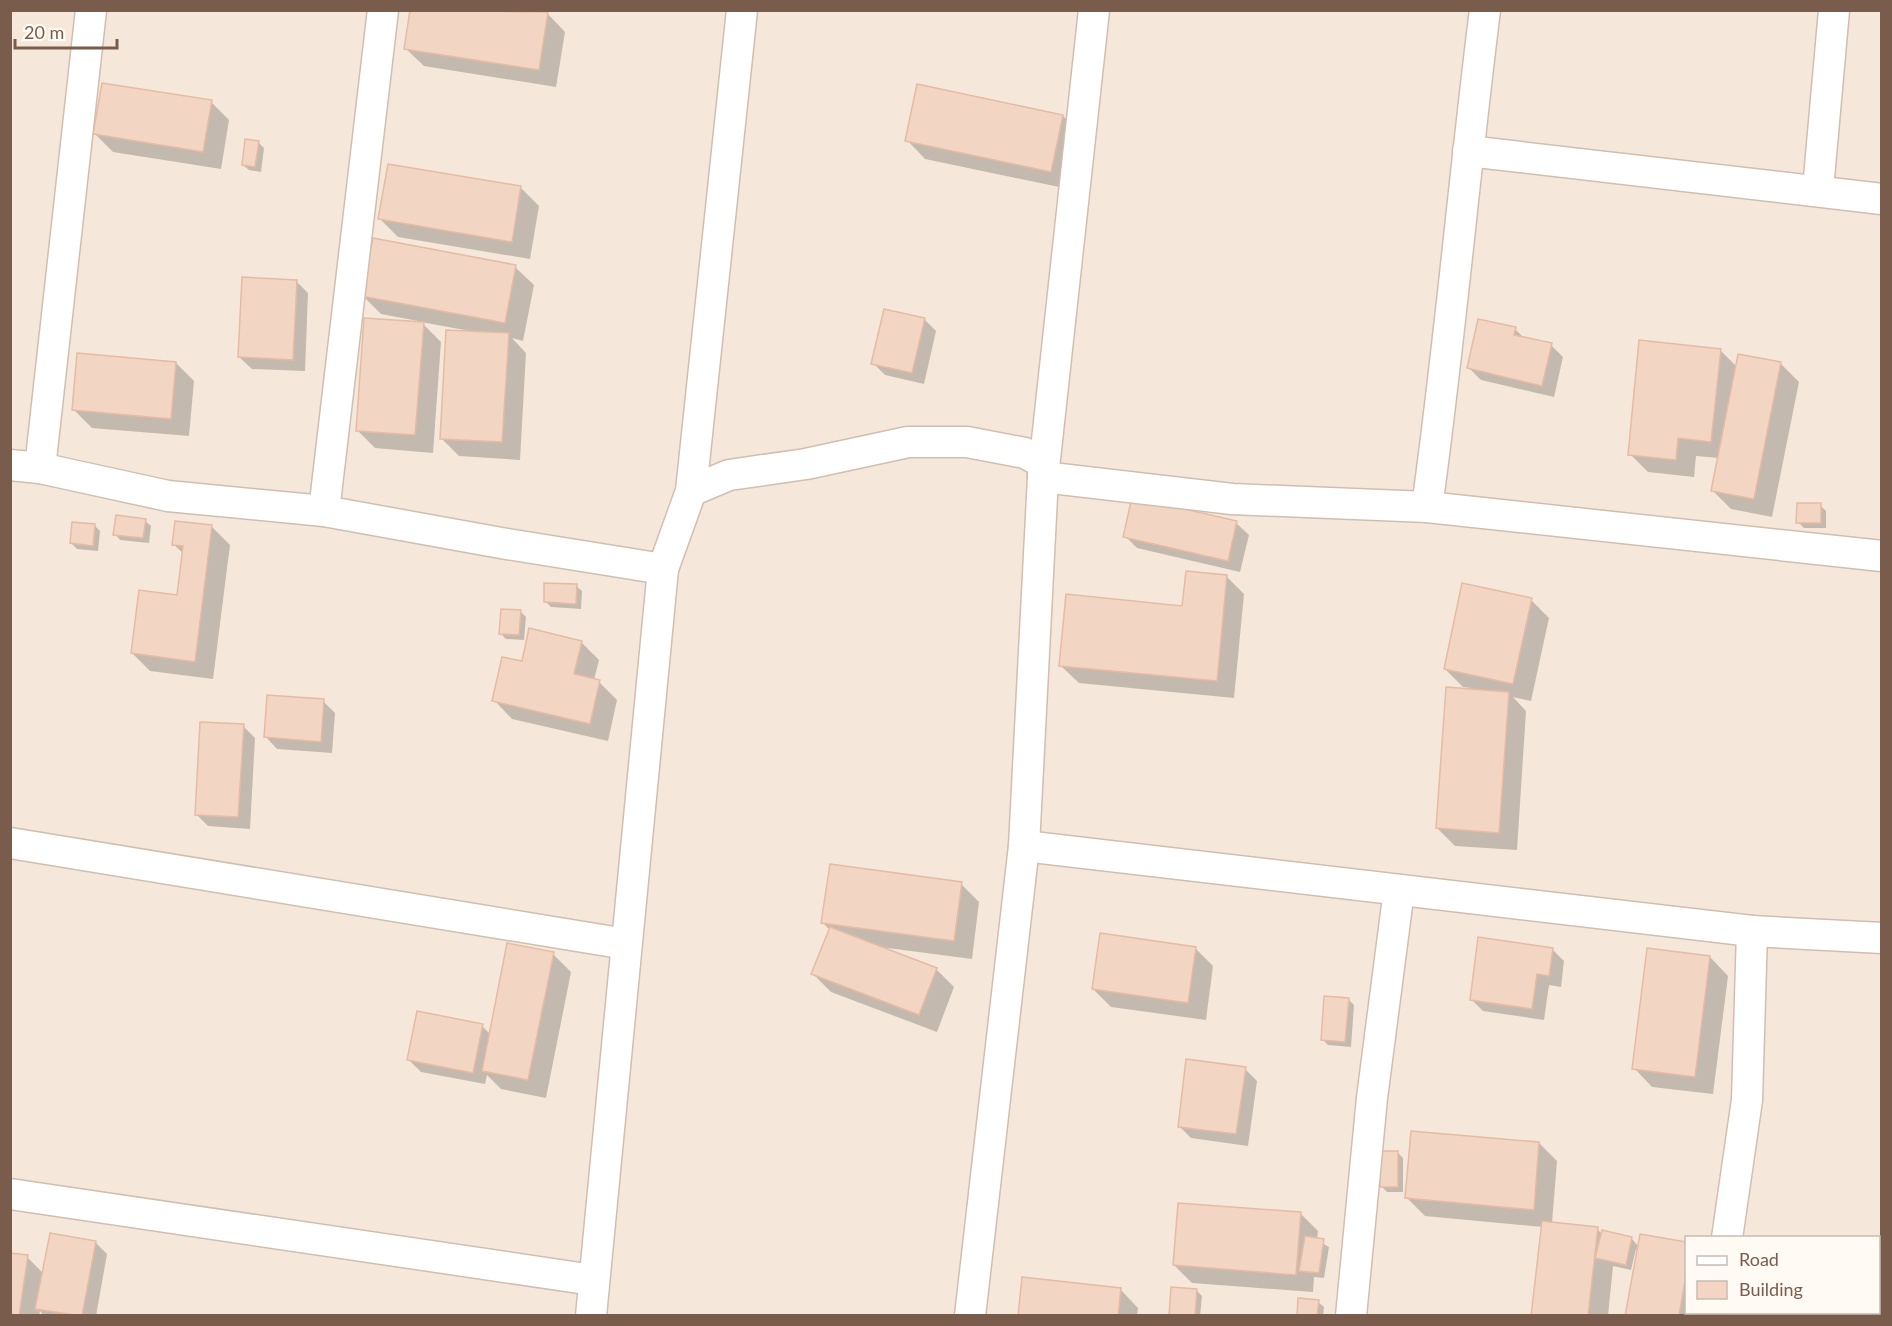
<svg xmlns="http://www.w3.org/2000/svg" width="1892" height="1326" font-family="Lato,sans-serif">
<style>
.residential{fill:#f5e8da;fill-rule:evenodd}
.shadow{fill:#0003}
.building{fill:#f3d5c3;stroke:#e6bba3;stroke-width:1.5}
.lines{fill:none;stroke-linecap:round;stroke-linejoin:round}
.street-casing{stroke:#d1beb0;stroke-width:33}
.street{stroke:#fff;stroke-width:30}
</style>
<rect width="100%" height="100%" fill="#fdf6ec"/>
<path class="residential" d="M10 11H1881V1315H11ZM1686 1238H1878V1312H1686Z"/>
<g class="shadow">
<polygon points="411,10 529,10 547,13 565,32 556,87 424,66 405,48"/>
<polygon points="211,102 229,120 221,169 113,152 95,134"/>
<polygon points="1063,116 1081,134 1069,189 925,159 907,140"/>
<polygon points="258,142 264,148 261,172 249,170 243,165"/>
<polygon points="521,188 539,206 530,259 398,237 380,219"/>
<polygon points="515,267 534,285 523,341 512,338 526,353 520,460 459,456 441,438 470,331 421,322 441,342 433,453 375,448 357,430 418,321 381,314 363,296"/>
<polygon points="296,281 308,293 305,371 252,369 239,357"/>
<polygon points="924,319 936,331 924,384 885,375 873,363"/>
<polygon points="1515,329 1525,339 1551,345 1563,357 1554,397 1481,380 1469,368"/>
<polygon points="1720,350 1737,367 1781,364 1799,382 1772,517 1731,509 1712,490 1719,458 1696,456 1694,477 1648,472 1630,454"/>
<polygon points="176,363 194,381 189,436 92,428 74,410"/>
<polygon points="1820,505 1826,511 1826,528 1804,528 1798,522"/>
<polygon points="145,521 151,526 149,543 120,540 115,534"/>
<polygon points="1236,523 1249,535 1240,572 1137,548 1125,536"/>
<polygon points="95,526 100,531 98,551 77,549 71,543"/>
<polygon points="212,527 230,545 213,679 150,671 132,653 178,597 184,554 173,544"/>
<polygon points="1226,576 1244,594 1234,698 1079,683 1060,665 1184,608"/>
<polygon points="576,586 582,591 581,609 551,607 545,601"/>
<polygon points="1531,600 1549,618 1531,701 1513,697 1526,711 1517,850 1455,846 1437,828 1471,688 1463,687 1445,669"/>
<polygon points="521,612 526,617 524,640 506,639 500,633"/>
<polygon points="581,642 599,660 594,680 599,682 617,700 608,741 512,719 494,700 523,663"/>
<polygon points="323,701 335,713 332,753 277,749 265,736"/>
<polygon points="243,726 255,738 250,829 208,826 196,814"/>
<polygon points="961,884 979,902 972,959 880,947 936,969 954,987 937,1032 831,992 813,974 830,930 823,923"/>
<polygon points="1195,948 1213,966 1206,1020 1111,1007 1093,989"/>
<polygon points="1552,949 1564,961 1561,987 1549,985 1544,1020 1483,1011 1471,999"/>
<polygon points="553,954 571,972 546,1098 501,1089 487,1075 485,1084 421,1072 408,1059 482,1026 490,1034"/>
<polygon points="1710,957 1728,976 1713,1094 1652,1087 1634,1068"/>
<polygon points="1348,999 1354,1005 1351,1047 1328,1045 1323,1040"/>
<polygon points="1245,1069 1257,1081 1248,1146 1191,1138 1179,1126"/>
<polygon points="1539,1143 1557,1161 1552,1223 1597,1229 1602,1234 1632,1239 1639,1247 1642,1235 1686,1244 1686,1312 1701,1312 1700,1316 1627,1316 1639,1250 1636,1249 1631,1270 1613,1266 1608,1316 1533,1316 1543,1227 1425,1216 1407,1198"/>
<polygon points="1397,1152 1403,1158 1403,1192 1387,1192 1381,1186"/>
<polygon points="1300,1213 1318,1231 1317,1240 1329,1247 1324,1278 1314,1277 1313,1292 1192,1283 1174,1265"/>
<polygon points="95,1242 107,1254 96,1316 44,1316 40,1311 39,1316 10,1316 27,1257 44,1274"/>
<polygon points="1878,1269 1882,1272 1882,1316 1774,1316 1762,1312 1878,1312"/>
<polygon points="1120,1289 1138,1308 1137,1316 1020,1316"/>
<polygon points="1196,1290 1202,1296 1200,1316 1171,1316"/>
<polygon points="1318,1302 1324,1307 1323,1316 1298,1316"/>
</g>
<g class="building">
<polygon points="410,10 548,12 539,70 404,49"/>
<polygon points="102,83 212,100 203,152 93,134"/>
<polygon points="917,84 1063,115 1051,172 905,141"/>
<polygon points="245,139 259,141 255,167 242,165"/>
<polygon points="388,164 521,186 512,242 378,219"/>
<polygon points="373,238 516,265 505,323 361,296"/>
<polygon points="242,277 297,280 293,360 238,357"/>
<polygon points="884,309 925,318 912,373 871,364"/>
<polygon points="364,318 424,322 415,435 356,431"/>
<polygon points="1478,319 1516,327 1514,335 1552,343 1542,386 1467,368"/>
<polygon points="446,330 509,333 502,442 440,439"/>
<polygon points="1639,340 1721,349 1711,442 1678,438 1676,460 1628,455"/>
<polygon points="77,353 176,362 171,419 72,410"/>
<polygon points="1738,354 1781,362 1754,499 1711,491"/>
<polygon points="1132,497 1237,521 1228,561 1123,537"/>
<polygon points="1797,503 1821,503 1821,523 1796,523"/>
<polygon points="116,515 146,519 143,538 113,535"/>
<polygon points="175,521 212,525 195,662 131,653 139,590 177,595 183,546 172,545"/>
<polygon points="72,522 95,524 93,546 70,543"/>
<polygon points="1186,571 1227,575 1217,681 1059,666 1066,594 1182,606"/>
<polygon points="544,583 577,584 576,604 544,602"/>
<polygon points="1462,583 1532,598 1513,684 1444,669"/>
<polygon points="501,609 521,610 519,635 499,634"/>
<polygon points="529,628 582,641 574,674 600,680 590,724 492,701 502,657 522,661"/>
<polygon points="1446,687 1509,692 1499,833 1436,828"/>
<polygon points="267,695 324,699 321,742 264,737"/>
<polygon points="200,722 244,724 238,817 195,815"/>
<polygon points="830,864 962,882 954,941 821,923"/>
<polygon points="830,927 937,968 919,1015 811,974"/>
<polygon points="1100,933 1196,947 1188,1003 1092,989"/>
<polygon points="1478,937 1553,948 1549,976 1537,974 1532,1009 1470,1000"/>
<polygon points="507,943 554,952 528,1080 482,1071"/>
<polygon points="1647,948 1710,956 1695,1077 1632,1069"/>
<polygon points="1324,996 1349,998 1345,1042 1321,1040"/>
<polygon points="417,1011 483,1024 473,1073 407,1060"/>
<polygon points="1186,1059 1246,1067 1236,1134 1178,1127"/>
<polygon points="1411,1131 1539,1142 1534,1210 1405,1198"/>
<polygon points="1379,1151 1398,1151 1398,1187 1380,1187"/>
<polygon points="1178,1203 1301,1212 1296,1275 1173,1265"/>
<polygon points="1542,1221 1598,1227 1588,1316 1531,1316"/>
<polygon points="1602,1230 1632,1237 1626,1265 1595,1258"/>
<polygon points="50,1233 96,1241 82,1316 35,1309"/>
<polygon points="1640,1234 1686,1242 1686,1275 1679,1316 1625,1316"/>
<polygon points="1305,1236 1324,1239 1319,1273 1299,1271"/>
<polygon points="10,1253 28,1255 19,1316 10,1316"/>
<polygon points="1022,1277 1121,1288 1118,1316 1018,1316"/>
<polygon points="1171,1287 1197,1289 1195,1316 1169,1316"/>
<polygon points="1298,1298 1319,1300 1317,1316 1297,1316"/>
<polygon points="1813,1312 1865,1312 1864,1316 1812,1316"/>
</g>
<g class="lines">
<defs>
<g id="street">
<polyline points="1468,151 1882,199"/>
<polyline points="1818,189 1834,10"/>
<polyline points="10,465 40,468 168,496 324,511 501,543 663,569"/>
<polyline points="40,468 91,10"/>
<polyline points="691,491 729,475 806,464 908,442 967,442 1025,453 1043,463 1043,477 1232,499 1427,507 1882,556"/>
<path d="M1427 507C1450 342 1464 176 1485 10"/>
<polyline points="324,511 383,10"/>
<polyline points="10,843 626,944"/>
<polyline points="1024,846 1752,931 1882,938"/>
<polyline points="10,1194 593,1280"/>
<polyline points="1727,1238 1747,1100 1752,931"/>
<polyline points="591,1316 663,569 691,491 742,10"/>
<polyline points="970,1316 1024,846 1043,477 1094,10"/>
<polyline points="1351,1316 1372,1098 1399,890"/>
<polyline points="1716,1316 1717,1312"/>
</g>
</defs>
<use href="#street" class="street-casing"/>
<use href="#street" class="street"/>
</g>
<rect width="1892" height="1326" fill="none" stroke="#7a5c4d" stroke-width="24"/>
<rect x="1685" y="1236" width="195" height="78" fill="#fffaf3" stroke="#cabbb1" stroke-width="1.5"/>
<rect x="1697" y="1256" width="30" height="9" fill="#ffffff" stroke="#cabbb1" stroke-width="1.5"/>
<text x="1739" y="1266" font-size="18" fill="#7a5c4d">Road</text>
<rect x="1697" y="1281" width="30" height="18" fill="#f3d5c3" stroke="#cabbb1" stroke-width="1.5"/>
<text x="1739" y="1296" font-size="18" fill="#7a5c4d">Building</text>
<path d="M15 39v9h102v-9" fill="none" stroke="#7a5c4d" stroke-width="3"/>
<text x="24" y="39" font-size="18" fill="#7a5c4d" stroke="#fffaf3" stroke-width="4.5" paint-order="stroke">20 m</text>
</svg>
